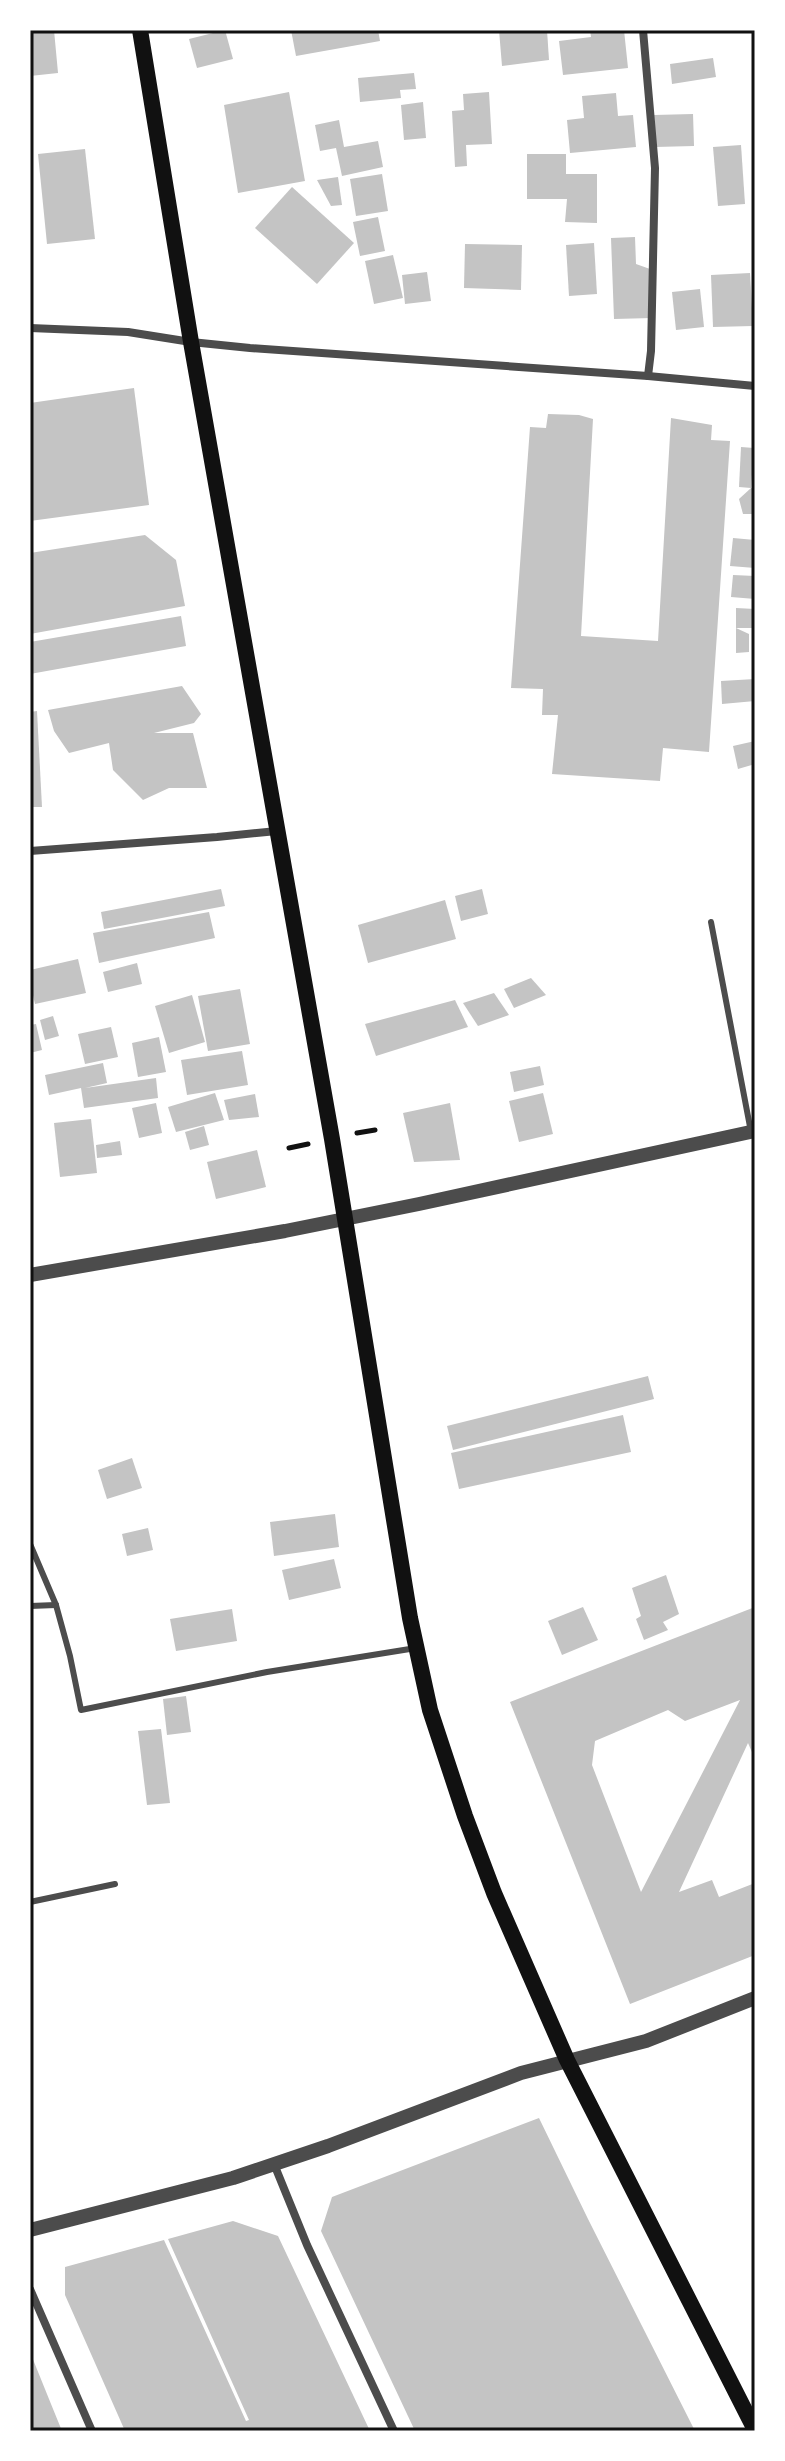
<svg xmlns="http://www.w3.org/2000/svg" width="785" height="2461" font-family="Lato,sans-serif">
<style>
.building{fill:#c4c4c4;fill-rule:evenodd}
.lines{fill:none;stroke-linecap:round;stroke-linejoin:round}
.path{stroke:#111;stroke-width:5}
.service{stroke:#4c4c4c;stroke-width:6}
.minor{stroke:#4c4c4c;stroke-width:8}
.tertiary{stroke:#4c4c4c;stroke-width:14}
.secondary{stroke:#111;stroke-width:16}
.neatline{fill:none;stroke:#111;stroke-width:3}
</style>
<rect width="100%" height="100%" fill="#fff"/>
<g class="building">
<polygon points="30,30 54,30 58,73 30,76"/>
<polygon points="225,30 233,59 197,68 189,39"/>
<polygon points="291,30 378,30 380,41 296,56"/>
<polygon points="499,30 547,30 549,60 502,66"/>
<polygon points="590,30 624,30 628,68 563,75 559,41 591,37"/>
<polygon points="713,58 716,77 672,84 670,64"/>
<polygon points="414,73 416,89 400,90 401,98 360,102 358,78"/>
<polygon points="289,92 305,181 238,193 224,105"/>
<polygon points="489,92 492,144 466,145 467,166 455,167 452,111 464,110 463,94"/>
<polygon points="616,93 618,116 633,115 636,147 570,153 567,120 584,118 582,96"/>
<polygon points="423,102 426,138 404,140 401,105"/>
<polygon points="693,114 694,146 655,147 654,115"/>
<polygon points="339,120 344,147 378,141 383,167 342,176 336,148 320,151 315,125"/>
<polygon points="741,145 745,204 718,206 713,147"/>
<polygon points="85,149 95,239 47,244 38,154"/>
<polygon points="527,154 566,154 566,174 597,174 597,223 565,222 567,199 527,199"/>
<polygon points="382,174 388,211 356,216 350,179"/>
<polygon points="338,177 342,205 331,206 317,180"/>
<polygon points="292,187 354,243 317,284 255,228"/>
<polygon points="378,217 385,251 360,256 353,222"/>
<polygon points="635,237 636,264 650,269 652,318 614,319 611,238"/>
<polygon points="594,243 597,294 569,296 566,245"/>
<polygon points="465,244 522,245 521,290 464,288"/>
<polygon points="393,255 403,298 374,304 365,261"/>
<polygon points="427,272 431,301 405,304 402,275"/>
<polygon points="750,273 753,326 713,327 711,275"/>
<polygon points="700,289 704,327 676,330 672,292"/>
<polygon points="134,388 149,505 30,521 30,403"/>
<polygon points="548,414 579,415 593,419 581,636 658,641 671,418 712,425 711,440 730,441 709,752 663,748 660,781 552,774 558,715 542,715 543,689 511,688 530,427 546,428"/>
<polygon points="741,447 754,448 751,488 739,487"/>
<polygon points="751,488 755,489 755,514 743,514 739,499"/>
<polygon points="145,535 176,560 185,606 30,634 30,553"/>
<polygon points="733,538 755,540 755,568 730,566"/>
<polygon points="733,575 755,576 755,599 731,597"/>
<polygon points="736,608 755,609 755,628 736,628"/>
<polygon points="181,616 186,646 30,674 30,642"/>
<polygon points="736,628 749,634 749,652 736,653"/>
<polygon points="755,679 755,701 722,704 721,681"/>
<polygon points="182,686 201,714 194,723 154,733 193,733 207,788 169,788 143,800 113,770 109,743 69,753 54,731 48,710"/>
<polygon points="37,711 42,807 30,807 30,712"/>
<polygon points="755,741 755,764 738,769 733,746"/>
<polygon points="221,889 225,906 104,929 101,912"/>
<polygon points="482,889 488,914 461,921 455,896"/>
<polygon points="445,900 456,939 368,963 358,925"/>
<polygon points="209,912 215,938 99,963 93,933"/>
<polygon points="78,959 86,993 35,1004 30,982 30,970"/>
<polygon points="137,963 142,984 108,992 103,972"/>
<polygon points="531,978 546,995 514,1008 504,989"/>
<polygon points="240,989 250,1044 208,1051 198,996"/>
<polygon points="494,993 509,1015 478,1026 463,1003"/>
<polygon points="192,995 205,1042 169,1053 155,1006"/>
<polygon points="455,1000 468,1027 376,1056 365,1024"/>
<polygon points="53,1016 59,1036 45,1040 40,1020"/>
<polygon points="36,1024 42,1050 30,1053 30,1025"/>
<polygon points="111,1027 118,1057 85,1064 78,1034"/>
<polygon points="159,1037 166,1072 138,1077 132,1043"/>
<polygon points="242,1051 248,1085 187,1095 181,1060"/>
<polygon points="103,1063 107,1083 85,1088 156,1078 158,1098 84,1108 81,1088 49,1095 45,1075"/>
<polygon points="540,1066 544,1085 514,1092 510,1072"/>
<polygon points="215,1093 224,1120 176,1132 168,1107"/>
<polygon points="543,1093 553,1134 519,1142 509,1101"/>
<polygon points="255,1094 259,1117 229,1120 224,1100"/>
<polygon points="156,1103 162,1133 139,1138 132,1108"/>
<polygon points="450,1103 460,1160 414,1162 403,1113"/>
<polygon points="91,1119 97,1173 60,1177 54,1123"/>
<polygon points="204,1126 209,1145 190,1150 185,1132"/>
<polygon points="120,1141 122,1155 97,1158 96,1145"/>
<polygon points="257,1150 266,1187 216,1199 207,1162"/>
<polygon points="648,1376 654,1399 453,1450 447,1426"/>
<polygon points="623,1415 631,1452 459,1489 451,1453"/>
<polygon points="132,1458 142,1488 107,1499 98,1470"/>
<polygon points="335,1514 339,1547 274,1556 270,1522"/>
<polygon points="148,1528 153,1550 127,1556 122,1534"/>
<polygon points="334,1559 341,1588 289,1600 282,1570"/>
<polygon points="666,1575 679,1614 663,1622 668,1630 644,1640 636,1619 641,1616 632,1588"/>
<polygon points="583,1607 598,1640 562,1655 548,1621"/>
<path d="M755 1607V1759L748 1743 679 1892 712 1880 719 1897 755 1883V1955L630 2004 510 1702ZM740 1700 641 1892 592 1765 595 1741 668 1710 685 1721Z"/>
<polygon points="232,1609 237,1641 176,1651 170,1619"/>
<polygon points="186,1696 191,1732 167,1735 163,1699"/>
<polygon points="161,1729 170,1803 147,1805 138,1731"/>
<polygon points="539,2118 588,2219 695,2431 415,2431 321,2231 332,2197"/>
<polygon points="233,2221 278,2236 370,2431 125,2431 65,2295 65,2267 164,2240 246,2421 249,2420 168,2239"/>
<polygon points="30,2352 51,2404 62,2431 30,2431"/>
</g>
<g class="lines">
<g class="path">
<polyline points="357,1133 375,1130"/>
<polyline points="289,1148 308,1144"/>
</g>
<g class="service">
<polyline points="711,922 751,1132"/>
<polyline points="30,1544 56,1605 70,1656 81,1710 267,1672 416,1648"/>
<polyline points="30,1606 56,1605"/>
<polyline points="30,1902 115,1884"/>
</g>
<g class="minor">
<polyline points="643,30 655,168 651,351 648,376"/>
<polyline points="30,328 128,332 191,342 250,348 648,376 755,386"/>
<polyline points="30,851 217,837 277,831"/>
<polyline points="274,2164 307,2245 394,2431"/>
<polyline points="30,2289 92,2431"/>
</g>
<g class="tertiary">
<polyline points="30,1275 285,1231 419,1204 755,1131"/>
<polyline points="30,2230 233,2178 328,2146 521,2073 646,2041 755,1998"/>
</g>
<polyline class="secondary" points="140,30 191,342 332,1139 410,1618 430,1710 465,1816 494,1893 567,2060 755,2430"/>
</g>
<rect width="785" height="2461" fill="none" stroke="#ffffff" stroke-width="64"/>
<rect x="32" y="32" width="721" height="2397" class="neatline"/>
</svg>
